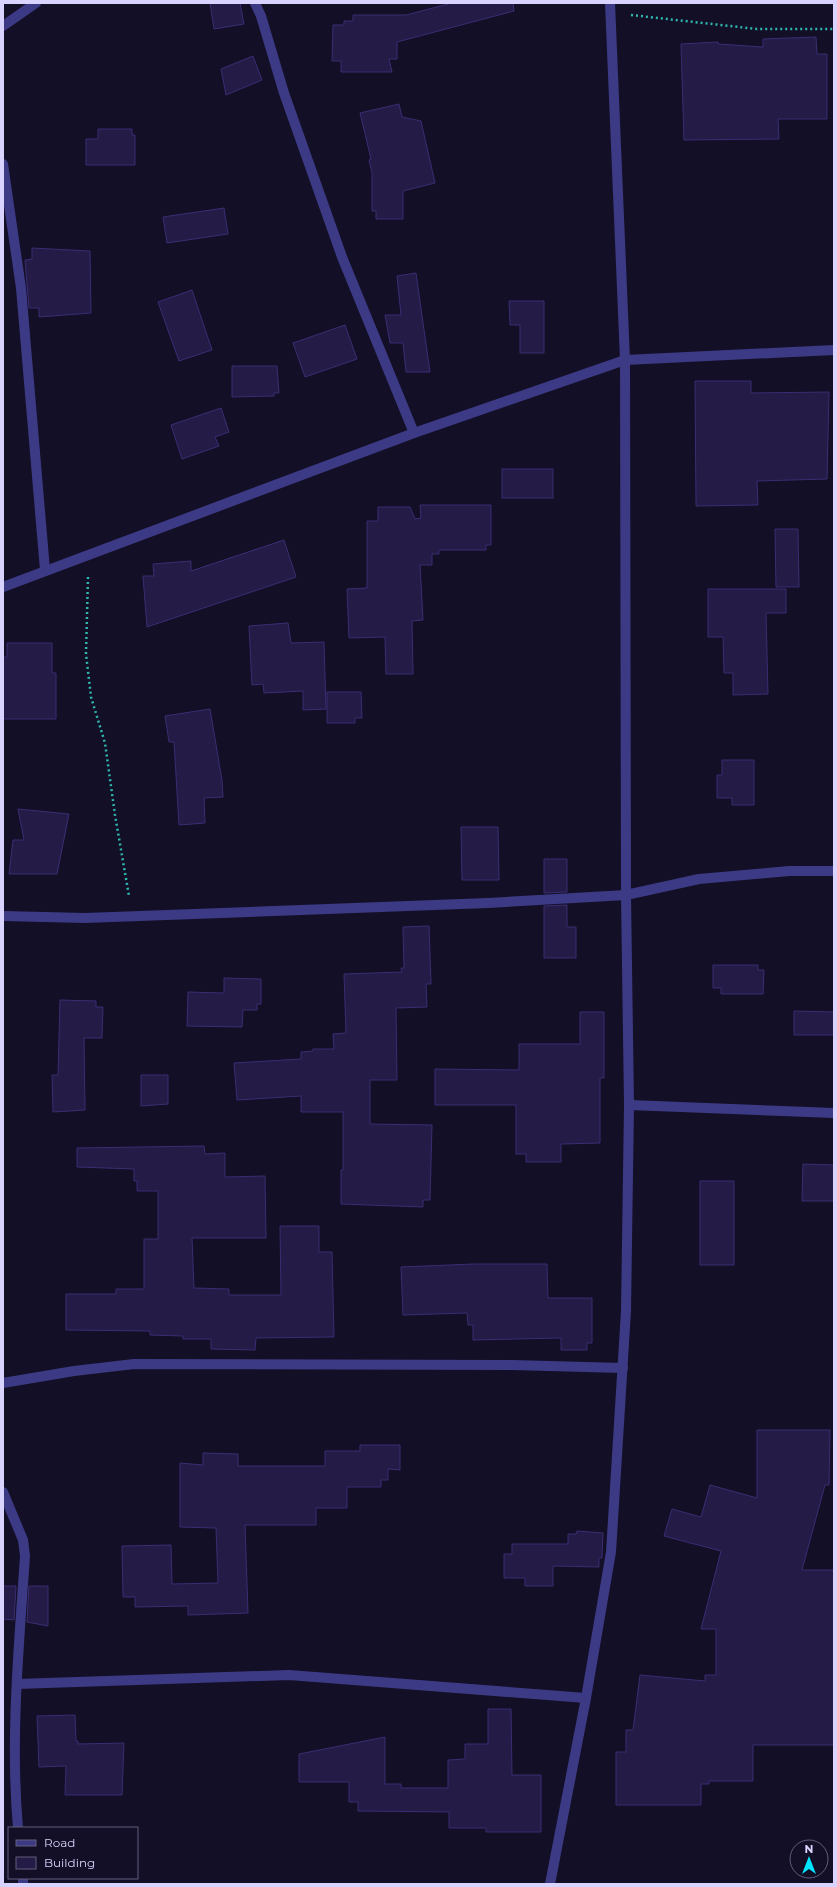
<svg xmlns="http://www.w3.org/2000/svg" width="837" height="1887" font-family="Montserrat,sans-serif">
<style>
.building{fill:#241b47;stroke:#3b2d73}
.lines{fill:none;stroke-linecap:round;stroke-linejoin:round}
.path{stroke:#2fb8b0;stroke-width:2.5;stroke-dasharray:2 3;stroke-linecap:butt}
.minor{stroke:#3d3a85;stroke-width:10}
</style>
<rect width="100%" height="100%" fill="#130f26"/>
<g class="building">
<polygon points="210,3 240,3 244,24 214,29"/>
<polygon points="452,3 513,3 514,11 397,42 397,59 389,59 392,72 341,72 341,61 332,61 333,25 344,25 344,21 353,21 353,15 406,15"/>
<polygon points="816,37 817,54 827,54 827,119 778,119 779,139 684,140 681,44 718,42 718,44 763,47 763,39"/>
<polygon points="253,56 262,80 226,95 221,69"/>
<polygon points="399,104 402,117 421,121 435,183 403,191 403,219 376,219 376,211 372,211 372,173 369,160 371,159 360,113"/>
<polygon points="98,129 132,129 132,135 135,135 135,165 86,165 86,139 98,139"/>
<polygon points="224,208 228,234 167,243 163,217"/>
<polygon points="32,248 90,251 91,313 39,317 39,308 29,308 25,260 32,259"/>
<polygon points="416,273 423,323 430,372 406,372 403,343 390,343 385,315 401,315 397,276"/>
<polygon points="192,290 212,350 179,361 158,302"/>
<polygon points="509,301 544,301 544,353 520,353 520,325 510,325"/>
<polygon points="345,325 357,359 305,377 293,343"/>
<polygon points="232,366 277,366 279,393 274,393 274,396 232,397"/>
<polygon points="695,381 751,381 751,393 829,392 827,479 757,481 758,505 696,506"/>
<polygon points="221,408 229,432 215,437 219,446 182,459 171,425"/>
<rect x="502" y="469" width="51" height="29"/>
<polygon points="420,505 491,505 491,545 486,545 486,550 439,550 439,554 432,554 432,565 420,565 423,620 412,621 413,674 386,674 385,637 349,638 347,589 367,588 367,521 378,521 378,507 410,507 415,519 421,518"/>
<polygon points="775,529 798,529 799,587 776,587"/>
<polygon points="284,540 296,577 147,627 143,576 154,576 153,564 191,561 191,571"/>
<polygon points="708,589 786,589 786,613 766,613 768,694 733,695 733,673 724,673 723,637 708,637"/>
<polygon points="288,623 291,643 324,642 326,709 303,710 303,691 264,693 263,684 252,685 249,626"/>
<polygon points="7,643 52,643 52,673 56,673 56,719 3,719 3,657 7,657"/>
<polygon points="327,692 361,692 362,718 355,718 355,723 327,723"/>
<polygon points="210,709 222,780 223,797 204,798 205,823 179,825 174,742 169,742 165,716"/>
<polygon points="722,760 754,760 754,805 732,805 732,798 717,798 717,775 722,775"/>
<polygon points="18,809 69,814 57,874 9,874 13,840 24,840"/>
<polygon points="461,827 498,827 499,880 462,880"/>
<polygon points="544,859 567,859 567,892 544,893"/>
<polygon points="567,905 567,927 576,927 576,958 544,958 544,906"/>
<polygon points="429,926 431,984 426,984 427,1007 396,1008 397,1080 370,1080 370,1124 432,1125 430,1200 423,1200 423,1207 341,1204 341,1170 343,1170 343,1112 301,1112 301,1096 237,1100 234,1063 301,1059 301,1052 313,1051 313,1049 334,1049 333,1034 346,1033 344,974 402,972 401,968 404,968 403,927"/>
<polygon points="713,965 758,965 758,970 764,970 763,994 721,994 721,988 713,988"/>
<polygon points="224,978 261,979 261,1004 257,1004 257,1010 243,1010 242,1027 187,1026 188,992 224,993"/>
<polygon points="60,1000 96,1001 96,1007 103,1007 102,1038 84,1038 85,1110 53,1112 52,1075 58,1075"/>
<polygon points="794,1011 834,1012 834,1035 794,1035"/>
<polygon points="580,1012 604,1012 604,1078 600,1078 600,1143 561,1144 561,1162 526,1162 526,1154 516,1154 516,1105 435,1105 435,1069 519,1070 519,1044 580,1044"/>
<polygon points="141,1075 168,1075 168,1104 141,1106"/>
<polygon points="204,1146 205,1154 225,1153 225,1177 265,1176 266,1238 192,1238 194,1288 229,1289 229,1295 281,1295 280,1226 319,1226 319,1252 332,1252 334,1337 256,1338 255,1350 211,1349 211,1339 183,1339 183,1336 150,1335 150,1331 66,1330 66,1294 116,1294 116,1289 144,1289 144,1239 158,1239 158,1191 137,1191 137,1181 134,1181 134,1169 77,1167 77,1148"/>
<polygon points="803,1164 834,1165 834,1201 802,1201"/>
<rect x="700" y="1181" width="34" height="84"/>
<polygon points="474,1264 547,1264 548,1298 592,1298 592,1343 587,1343 587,1350 561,1350 561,1338 473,1340 473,1325 468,1325 467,1313 403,1315 401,1267"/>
<polygon points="757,1430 830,1430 829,1485 825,1485 802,1570 834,1570 834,1745 753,1745 753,1781 709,1781 709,1784 701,1784 701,1805 616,1805 616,1752 626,1752 626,1730 633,1730 640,1675 705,1681 705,1675 716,1675 716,1629 701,1629 721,1551 664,1536 672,1509 701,1517 710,1485 757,1498"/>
<polygon points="360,1445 400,1445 400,1470 388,1469 388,1480 381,1480 381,1487 347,1487 347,1508 316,1508 316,1525 245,1525 248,1613 188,1615 188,1606 135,1607 135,1597 123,1597 122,1546 171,1545 172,1584 218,1583 216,1528 180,1527 180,1463 203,1465 203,1453 238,1454 238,1466 325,1466 325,1451 360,1451"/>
<polygon points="577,1531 603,1533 602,1558 599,1558 599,1567 553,1566 553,1586 525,1586 525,1578 504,1578 504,1554 512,1554 512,1544 568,1544 568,1534 576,1534"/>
<polygon points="3,1586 16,1586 14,1620 3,1619"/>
<polygon points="29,1586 48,1586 48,1626 27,1622"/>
<polygon points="488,1709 511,1709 512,1775 541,1775 541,1832 486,1832 486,1828 449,1828 449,1812 358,1811 358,1802 349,1802 349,1782 299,1782 299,1754 385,1737 385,1784 401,1784 401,1788 448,1788 448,1760 465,1759 465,1744 488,1744"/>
<polygon points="75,1715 76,1741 78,1741 78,1744 124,1743 122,1795 65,1795 66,1766 39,1767 37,1716"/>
</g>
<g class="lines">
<g class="path">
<polyline points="631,15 757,29 834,29"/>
<polyline points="88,577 86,654 91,697 105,743 115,815 129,896"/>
</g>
<g class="minor">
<polyline points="255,3 261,16 284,93 342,257 414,433"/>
<polyline points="3,26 36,3"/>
<polyline points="3,164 21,288 45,570"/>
<polyline points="3,587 414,433 625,360 834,350"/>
<polyline points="3,916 85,918 488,903 626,895 699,879 789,871 834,871"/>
<polyline points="629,1105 834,1113"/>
<polyline points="3,1383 74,1371 134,1364 512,1365 623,1368"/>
<path d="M3 1492 23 1540 25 1556C19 1646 10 1738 18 1828"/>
<polyline points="17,1684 289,1675 586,1698"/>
<polyline points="23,1878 23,1884"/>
<polyline points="550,1884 586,1698 611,1552 626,1311 629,1105 626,895 625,360 610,3"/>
</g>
</g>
<rect width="837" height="1887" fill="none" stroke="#d9d4ff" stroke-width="8"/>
<rect x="8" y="1827" width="130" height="52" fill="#130f26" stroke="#625e7d"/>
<rect x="16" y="1840" width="20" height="6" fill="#3d3a85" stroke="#625e7d"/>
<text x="44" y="1847" font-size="12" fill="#d9d4ff">Road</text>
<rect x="16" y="1857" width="20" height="12" fill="#241b47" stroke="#625e7d"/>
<text x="44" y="1867" font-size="12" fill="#d9d4ff">Building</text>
<g transform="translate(809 1859)"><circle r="19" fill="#130f26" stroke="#625e7d"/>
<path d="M0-3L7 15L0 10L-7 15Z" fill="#00e5ff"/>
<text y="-6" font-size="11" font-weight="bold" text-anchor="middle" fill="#d9d4ff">N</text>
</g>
</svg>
